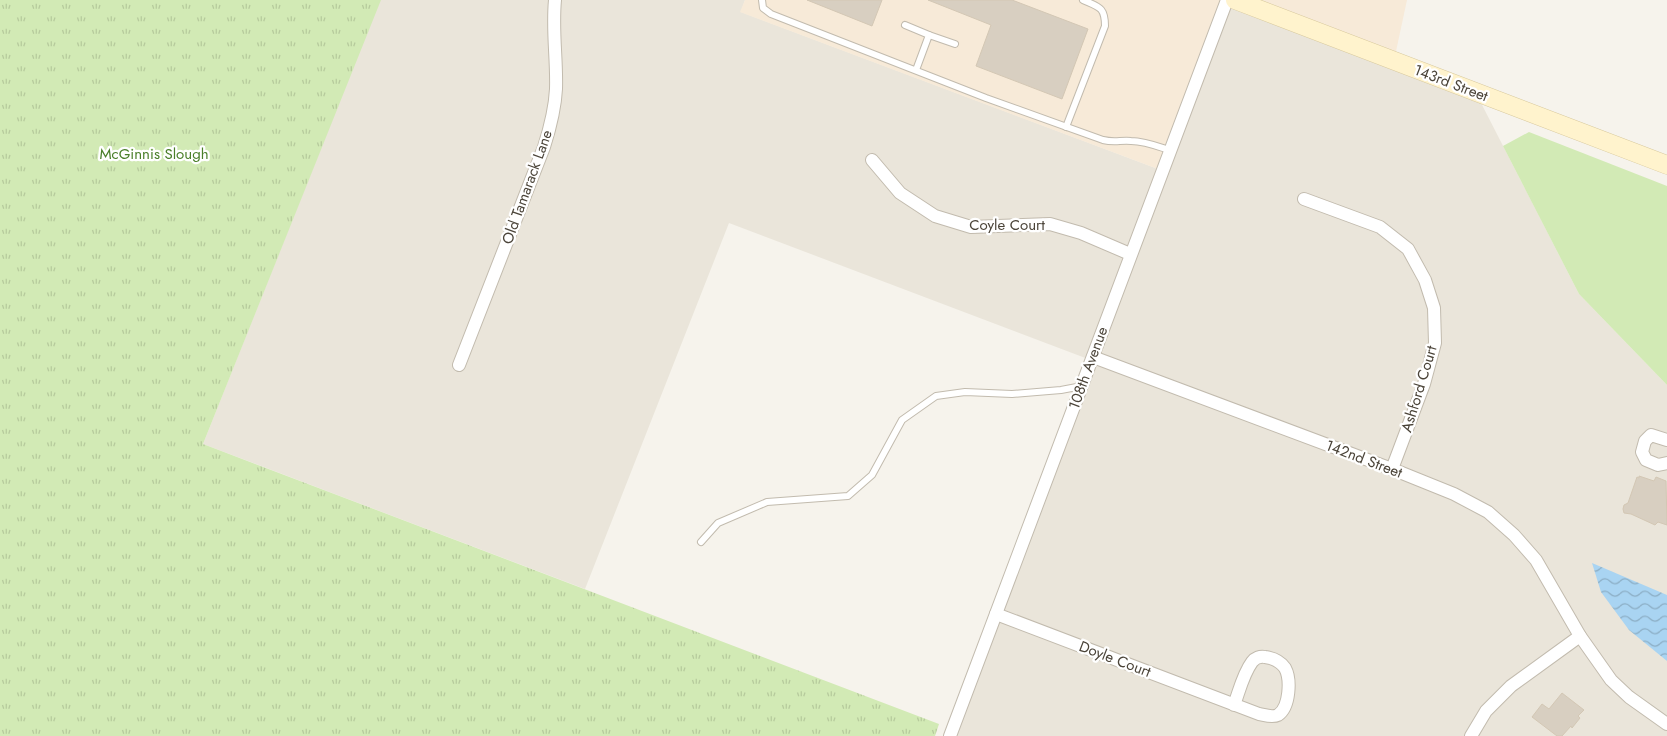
<svg xmlns="http://www.w3.org/2000/svg" width="1667" height="736" font-family="Jost,sans-serif">
<style>
.residential{fill:#eae5da}
.commercial{fill:#f7ead8}
.grass{fill:#d2eab5}
.park{fill:url(#park-tufts)}
.water{fill:url(#water-waves)}
.building{fill:#d8cfc1;stroke:#d3c7b4}
.lines{fill:none;stroke-linecap:round;stroke-linejoin:round}
.service-casing{stroke:#c2bbae;stroke-width:8}
.minor-casing{stroke:#c2bbae;stroke-width:14}
.secondary-casing{stroke:#d6c79b;stroke-width:19}
.service{stroke:#fff;stroke-width:6}
.minor{stroke:#fff;stroke-width:12}
.secondary{stroke:#fff3cd;stroke-width:18}
.labels{text-anchor:middle;dominant-baseline:central;stroke-width:4.5;stroke-linejoin:round;paint-order:stroke}
.street-label{font-size:15px;fill:#4b4439;stroke:#fff}
.park-label{font-size:15px;fill:#4a7f2a;stroke:#fff}
</style>
<defs>
<pattern id="park-tufts" width="24" height="20" patternUnits="userSpaceOnUse" patternTransform="scale(1.25)"><rect width="24" height="20" fill="#d2eab5"/><path d="M3 7l-1-3M5 7V3M7 7l1-3M15 17l-1-3M17 17v-4M19 17l1-3" fill="none" stroke="#b6ca9c"/></pattern>
<pattern id="water-waves" width="16" height="10" patternUnits="userSpaceOnUse" patternTransform="scale(1.25)"><rect width="16" height="10" fill="#a9d4f2"/><path d="M0 5q4-4 8 0t8 0" fill="none" stroke="#8caec5"/></pattern>
</defs>
<rect width="100%" height="100%" fill="#f6f3ec"/>
<g class="residential">
<polygon points="380,0 745,0 741,12 1158,169 1088,359 729,223 585,589 203,444"/>
<polygon points="1231,4 1480,101 1579,294 1667,385 1667,736 955,736"/>
</g>
<g class="commercial">
<polygon points="745,0 1222,0 1158,169 740,12"/>
<polygon points="1247,0 1407,0 1395,56"/>
</g>
<polygon class="grass" points="1529,132 1667,186 1667,385 1579,294 1503,146"/>
<polygon class="park" points="0,0 381,0 203,444 939,724 935,736 0,736"/>
<polygon class="water" points="1592,563 1667,595 1667,661 1629,630 1601,592"/>
<g class="building">
<polygon points="807,0 882,0 872,26"/>
<polygon points="928,0 1012,0 1088,29 1062,99 976,66 991,25"/>
<polygon points="1639,476 1654,481 1656,477 1666,481 1667,525 1658,522 1655,525 1631,514 1624,513 1623,509 1624,505 1628,503 1637,477 1639,478"/>
<polygon points="1562,693 1584,710 1578,716 1580,718 1572,728 1571,726 1562,736 1557,736 1532,717 1542,704 1549,709"/>
</g>
<g class="lines">
<defs>
<g id="service">
<path d="M762 0 763 8 771 14 986 98 1103 140C1115 143 1120 140 1131 141 1144 141 1157 146 1169 150"/>
<polyline points="905,25 929,35"/>
<polyline points="916,70 929,35 955,44"/>
<path d="M1066 127 1105 26C1105 7 1099 7 1083 0"/>
<polyline points="701,542 718,523 767,502 848,496 872,475 902,420 936,396 965,392 1012,394 1061,390 1082,386"/>
</g>
<g id="minor">
<polyline points="872,160 900,193 935,216 971,227 1050,224 1081,233 1130,254"/>
<polyline points="1304,199 1380,227 1408,249 1425,280 1434,308 1435,343 1424,384 1392,469"/>
<polyline points="1093,357 1392,469 1454,494 1488,512 1514,535 1536,560 1580,636 1611,680 1629,697 1667,724"/>
<path d="M459 365 544 147C550 128 555 109 556 89 557 59 552 31 555 0"/>
<polyline points="1667,440 1651,435 1645,441 1642,452 1646,460 1658,465 1667,463"/>
<path d="M996 614 1259 714C1265 715 1272 718 1278 715 1290 707 1291 679 1285 668 1280 661 1273 658 1265 657 1260 656 1255 658 1252 662 1243 674 1239 692 1234 705"/>
<polyline points="950,736 1227,0"/>
<polyline points="1471,736 1486,711 1511,686 1580,636"/>
</g>
<polyline id="secondary" points="1235,0 1667,165"/>
</defs>
<use href="#service" class="service-casing"/>
<use href="#minor" class="minor-casing"/>
<use href="#secondary" class="secondary-casing"/>
<use href="#service" class="service"/>
<use href="#minor" class="minor"/>
<use href="#secondary" class="secondary"/>
</g>
<g class="labels">
<g class="street-label">
<text transform="translate(1451 83) rotate(21)">143rd Street</text>
<text transform="translate(527 187) rotate(-70)">Old Tamarack Lane</text>
<text x="1007" y="225">Coyle Court</text>
<text transform="translate(1088 368) rotate(-70)">108th Avenue</text>
<text transform="translate(1419 389) rotate(-73)">Ashford Court</text>
<text transform="translate(1364 459) rotate(21)">142nd Street</text>
<text transform="translate(1115 659) rotate(21)">Doyle Court</text>
</g>
<g class="park-label">
<text x="154" y="154">McGinnis Slough</text>
</g>
</g>
</svg>
